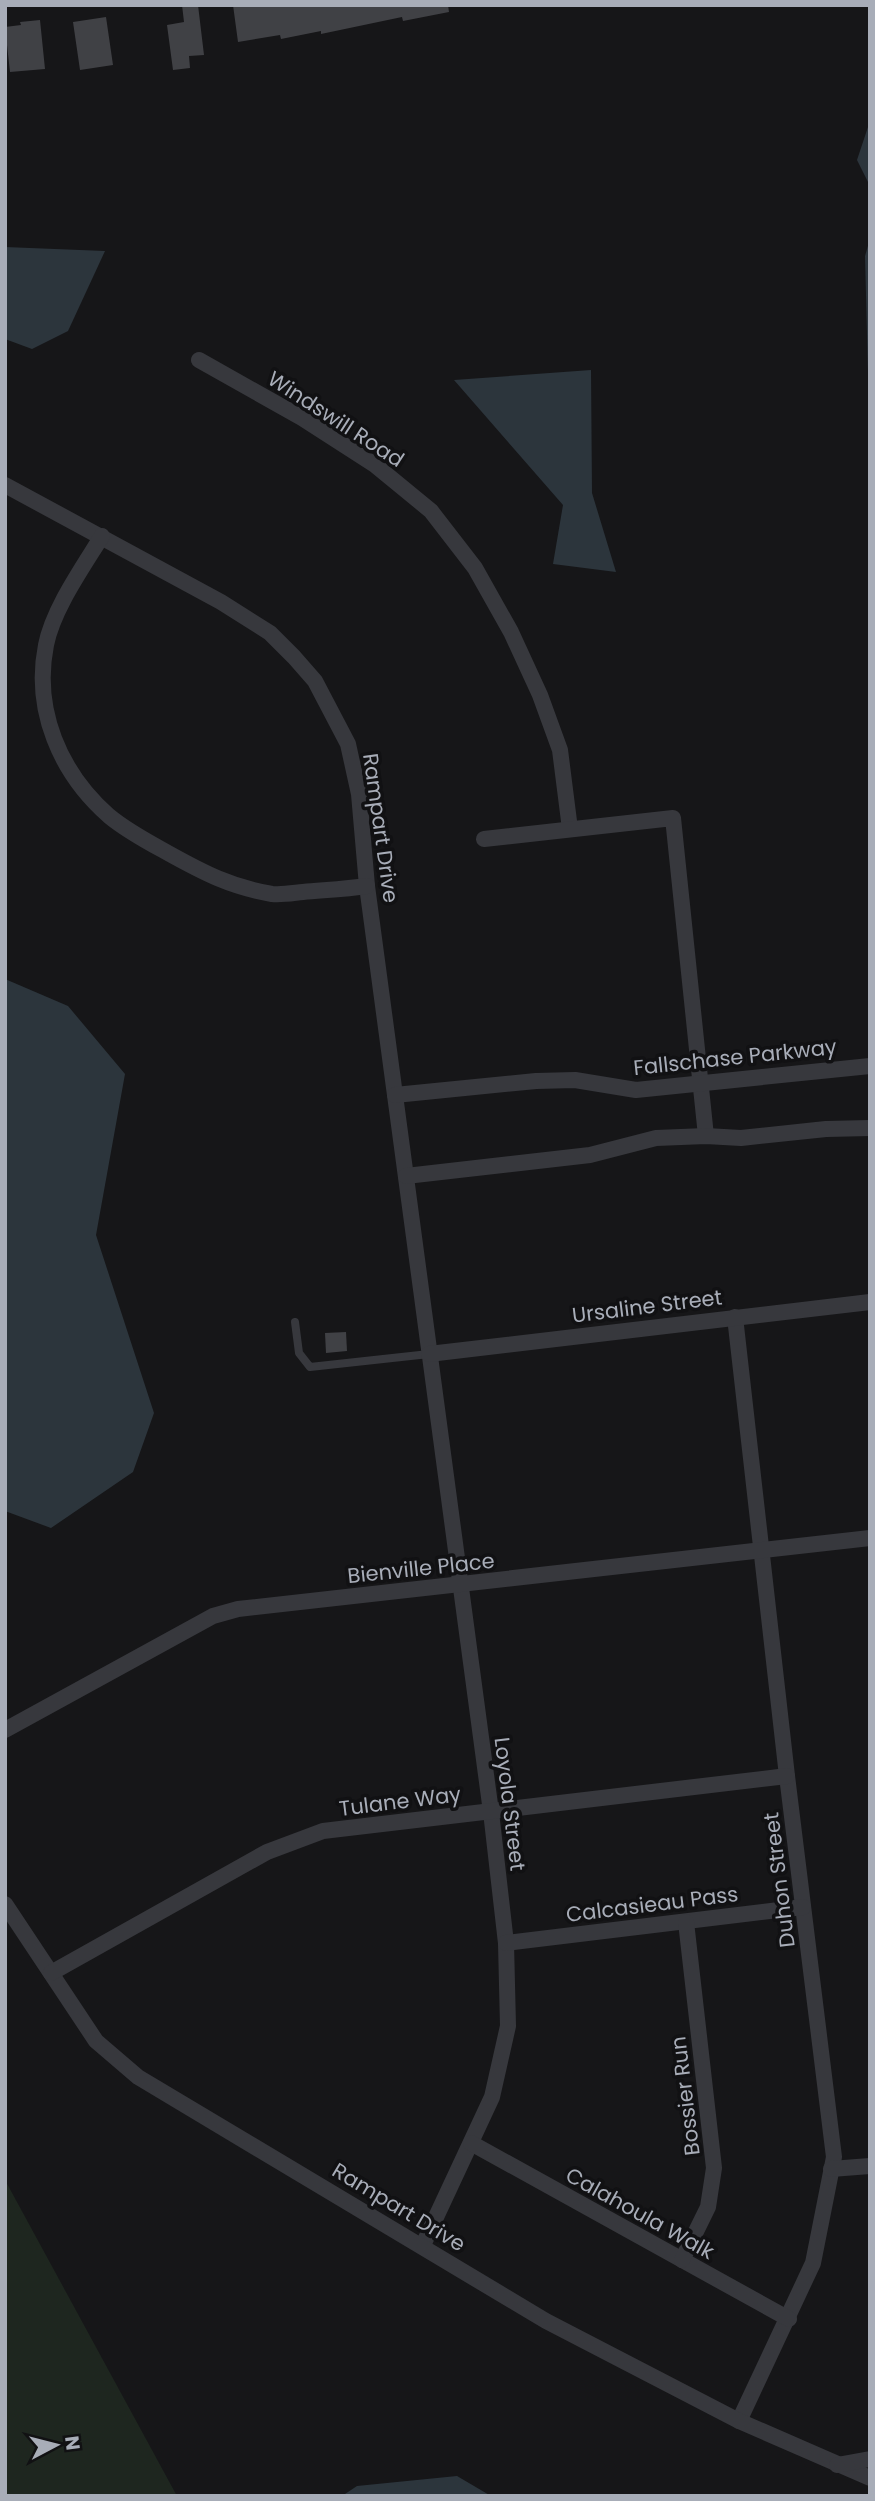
<svg xmlns="http://www.w3.org/2000/svg" width="875" height="2501" font-family="Poppins,sans-serif">
<style>
.green{fill:#1e261f}
.water{fill:#2c353c}
.building{fill:#404145}
.lines{fill:none;stroke-linecap:round;stroke-linejoin:round}
.lane{stroke:#37383d;stroke-width:8}
.street{stroke:#37383d;stroke-width:16}
.labels{text-anchor:middle;dominant-baseline:central;stroke-width:7;stroke-linejoin:round;paint-order:stroke}
.street-label{font-size:21px;fill:#a8adb8;stroke:#111113}
</style>
<rect width="100%" height="100%" fill="#161618"/>
<polygon class="green" points="5,2180 177,2496 5,2496"/>
<g class="water">
<polygon points="870,121 870,186 857,160"/>
<polygon points="870,239 870,452 865,256"/>
<polygon points="5,247 105,251 68,331 32,349 5,339"/>
<polygon points="591,370 592,493 616,572 553,564 563,505 454,380"/>
<polygon points="5,979 68,1006 125,1074 96,1235 154,1413 133,1472 51,1528 5,1511"/>
<polygon points="457,2476 491,2496 342,2496 357,2486"/>
</g>
<g class="building">
<polygon points="182,5 198,5 204,55 189,56 190,68 173,70 167,25 184,22"/>
<polygon points="233,5 448,5 449,12 403,21 402,17 321,34 321,31 281,39 280,35 238,42"/>
<polygon points="106,17 113,65 80,70 73,22"/>
<polygon points="40,20 45,69 10,72 5,27 21,25 20,22"/>
<polygon points="346,1332 347,1351 326,1353 325,1333"/>
</g>
<g class="lines">
<polyline class="lane" points="295,1322 299,1353 310,1367 429,1354"/>
<g class="street">
<polyline points="199,360 302,418 375,465 431,511 475,568 511,632 540,695 560,750 570,829"/>
<polyline points="5,485 221,602 270,633 294,657 315,681 348,744 359,794 367,886 491,1812 506,1943 508,2026 492,2097 423,2245"/>
<path d="M102 536C83 567 53 609 46 645 33 710 60 773 109 816 127 831 148 842 168 853 204 873 231 887 272 894 282 895 293 893 303 892 325 890 346 889 367 886"/>
<polyline points="484,839 673,818 706,1136"/>
<polyline points="395,1095 536,1081 575,1080 636,1090 870,1066"/>
<polyline points="406,1176 590,1155 656,1138 706,1136 741,1138 826,1129 870,1128"/>
<polyline points="735,1317 787,1776 834,2157 813,2263 739,2421"/>
<polyline points="429,1354 870,1302"/>
<polyline points="5,1730 213,1616 238,1609 870,1538"/>
<polyline points="5,1904 96,2041 138,2077 546,2321 739,2421 870,2478"/>
<polyline points="506,1943 803,1907"/>
<polyline points="51,1973 267,1852 323,1831 787,1776"/>
<polyline points="471,2143 789,2319"/>
<polyline points="831,2169 870,2166"/>
<polyline points="682,2260 708,2207 714,2168 686,1922"/>
<polyline points="837,2465 870,2459"/>
</g>
</g>
<g class="labels">
<g class="street-label">
<text transform="translate(336 419) rotate(33)">Windswill Road</text>
<text transform="translate(381 828) rotate(82)">Rampart Drive</text>
<text transform="translate(735 1057) rotate(-6)">Fallschase Parkway</text>
<text transform="translate(647 1306) rotate(-7)">Ursaline Street</text>
<text transform="translate(421 1568) rotate(-6)">Bienville Place</text>
<text transform="translate(400 1801) rotate(-7)">Tulane Way</text>
<text transform="translate(510 1804) rotate(83)">Loyola Street</text>
<text transform="translate(779 1880) rotate(-97)">Duhon Street</text>
<text transform="translate(652 1904) rotate(-7)">Calcasieau Pass</text>
<text transform="translate(685 2096) rotate(-97)">Bossier Run</text>
<text transform="translate(399 2207) rotate(31)">Rampart Drive</text>
<text transform="translate(640 2213) rotate(29)">Calahoula Walk</text>
</g>
</g>
<rect width="875" height="2501" fill="none" stroke="#a8adb8" stroke-width="14"/>
<g transform="translate(56 2445) rotate(83)" stroke="#111113" stroke-width="5" paint-order="stroke">
<path d="M0-5L12 26L0 18L-12 26Z" fill="#a8adb8"/>
<text y="-10" font-size="19" font-weight="bold" text-anchor="middle" fill="#a8adb8">N</text>
</g>
</svg>
